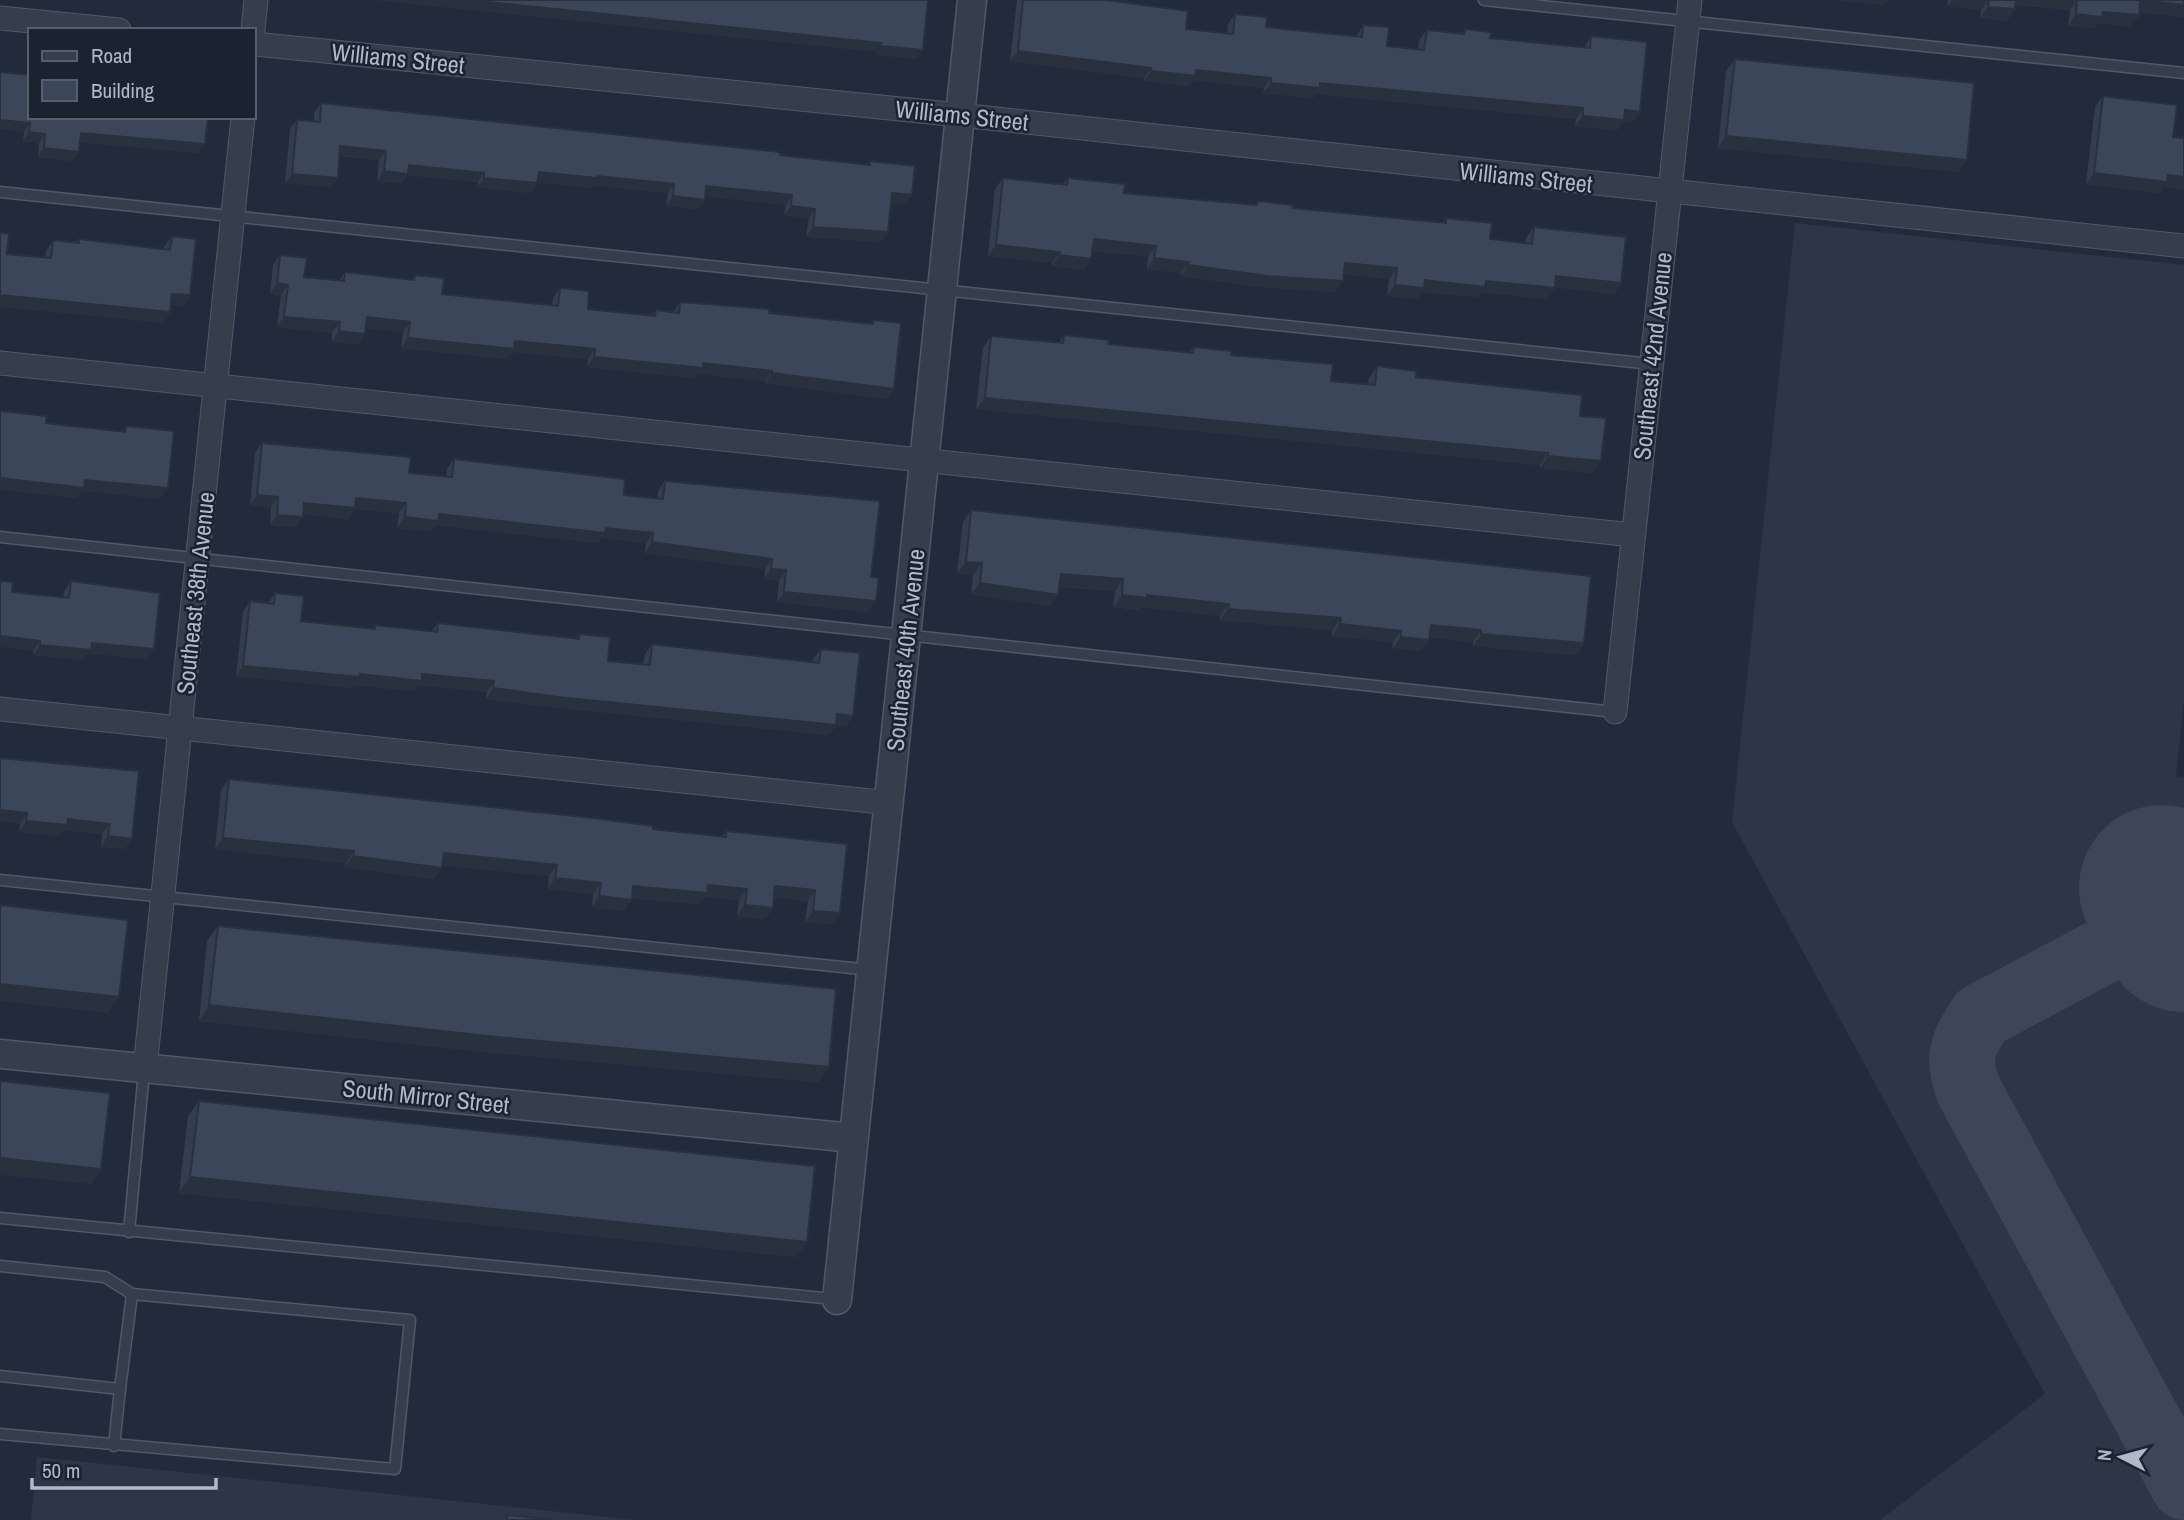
<svg xmlns="http://www.w3.org/2000/svg" width="2184" height="1520" font-family="'Archivo Narrow',sans-serif">
<style>
.airport{fill:#2d3646}
.lines{fill:none;stroke-linecap:round;stroke-linejoin:round}
.taxiway{stroke:#3d4658;stroke-width:66}
.runway{stroke:#3d4658;stroke-width:166}
.service-casing{stroke:#515867;stroke-width:13}
.minor-casing{stroke:#515867;stroke-width:25}
.tertiary-casing{stroke:#515867;stroke-width:31}
.service{stroke:#363e4c;stroke-width:10}
.minor{stroke:#363e4c;stroke-width:23}
.tertiary{stroke:#363e4c;stroke-width:28}
.wall{fill:#343c4d}
.shaded-wall{fill:#2a313e}
.building{fill:#3c4659;stroke:#2a313e;stroke-width:2}
.labels{text-anchor:middle;dominant-baseline:central;stroke-width:5;stroke-linejoin:round;paint-order:stroke}
.street-label{font-size:24px;fill:#b1b8c8;stroke:#1b2331}
</style>
<rect width="100%" height="100%" fill="#222b3c"/>
<g class="airport">
<polygon points="1795,223 2184,265 2184,699 2176,777 2184,778 2184,1520 1880,1520 2045,1394 1732,822"/>
<polygon points="37,1457 635,1520 31,1520"/>
</g>
<g class="lines">
<path class="taxiway" d="M2175 913 1981 1016C1962 1045 1956 1058 1969 1091L2184 1487"/>
<polyline class="runway" points="2162,888 2184,929"/>
<defs>
<g id="service">
<polyline points="1484,0 2184,73"/>
<polyline points="0,192 1652,364"/>
<polyline points="0,537 1615,712"/>
<polyline points="0,880 871,970"/>
<polyline points="0,1218 834,1299"/>
<polyline points="129,1232 144,1071"/>
<polyline points="0,1266 105,1277 132,1294 410,1320 395,1469 0,1434"/>
<polyline points="0,1376 120,1389 132,1294"/>
<polyline points="114,1446 120,1389"/>
</g>
<g id="minor">
<polyline points="0,18 119,30"/>
<polyline points="253,30 256,0"/>
<polyline points="254,44 960,115 2184,246"/>
<polyline points="0,363 1633,535"/>
<polyline points="0,709 890,803"/>
<polyline points="1615,712 1690,0"/>
<polyline points="145,1068 243,117"/>
</g>
<g id="tertiary">
<polyline points="0,1054 853,1138"/>
<polyline points="837,1300 972,0"/>
</g>
</defs>
<use href="#service" class="service-casing"/>
<use href="#minor" class="minor-casing"/>
<use href="#tertiary" class="tertiary-casing"/>
<use href="#service" class="service"/>
<use href="#minor" class="minor"/>
<use href="#tertiary" class="tertiary"/>
</g>
<g class="wall">
<polygon points="1017,0 1106,0 1186,29 1227,33 1228,24 1235,14 1266,27 1356,37 1363,25 1387,46 1418,50 1419,40 1427,30 1462,33 1465,29 1490,38 1584,48 1591,36 1633,122 1623,121 1617,130 1575,126 1576,119 1316,94 1313,98 1263,93 1264,88 1193,80 1189,86 1144,81 1144,78 1010,61"/>
<polygon points="1948,0 2184,0 2184,17 2139,12 2139,15 2131,27 2098,23 2094,28 2068,26 2070,10 2016,5 2007,21 1980,18 1981,10 1947,6"/>
<polygon points="1735,59 1959,172 1718,148 1726,71"/>
<polygon points="0,72 199,153 80,142 73,161 38,157 39,143 23,141 24,132"/>
<polygon points="2103,96 2173,137 2184,138 2184,189 2164,187 2160,193 2086,184 2095,107"/>
<polygon points="321,103 868,165 870,161 905,205 891,203 881,242 806,237 809,218 784,215 786,205 705,196 705,200 698,209 666,206 668,193 593,185 591,188 538,182 531,193 477,187 478,182 407,175 401,183 377,181 379,160 339,156 338,178 331,187 285,183 290,129 297,120 314,122 314,113"/>
<polygon points="1003,178 1063,184 1068,178 1124,193 1255,205 1258,201 1292,208 1443,223 1446,218 1490,239 1525,243 1526,238 1534,227 1621,283 1614,294 1555,287 1547,299 1481,292 1477,297 1422,292 1417,299 1387,296 1389,279 1344,274 1335,292 1259,287 1181,276 1181,273 1147,269 1148,256 1092,251 1084,270 1052,266 1052,263 988,256 995,189"/>
<polygon points="172,236 190,295 183,306 171,305 170,312 163,323 7,254 45,258 46,251 53,240 76,243 79,239 164,250 164,247"/>
<polygon points="280,255 304,277 339,281 345,272 412,279 415,275 442,294 552,305 553,298 560,288 588,309 652,316 656,310 673,312 680,302 870,324 873,320 894,389 887,399 765,383 765,381 699,374 696,378 587,367 588,359 512,352 507,359 401,348 403,332 366,328 358,344 332,342 332,333 277,327 281,295 270,294 273,265"/>
<polygon points="1064,335 1108,344 1189,353 1194,347 1231,355 1331,381 1368,385 1369,378 1377,366 1416,377 1580,416 1593,473 1540,468 1540,465 976,409 983,348 991,336 1059,343"/>
<polygon points="262,443 409,473 446,477 447,469 454,459 624,495 657,499 658,491 665,481 871,577 869,612 777,602 779,581 764,579 765,569 645,553 646,543 602,538 598,543 436,525 431,531 397,528 399,513 355,509 348,519 303,514 296,527 270,525 271,507 250,505 255,453"/>
<polygon points="971,510 1584,643 1576,655 1473,646 1473,642 1429,637 1429,640 1421,651 1392,648 1393,642 1332,636 1332,630 1220,620 1220,616 1141,607 1139,610 1113,607 1115,591 1059,587 1050,606 971,594 973,575 957,573 963,522"/>
<polygon points="71,581 154,649 147,659 88,653 84,660 33,655 33,651 12,592 63,597 64,591"/>
<polygon points="275,593 301,621 373,629 375,625 432,631 438,623 576,639 579,634 608,661 643,664 645,654 652,644 813,662 813,659 821,649 853,716 846,726 836,725 829,735 551,707 486,699 487,692 419,685 414,691 354,685 353,688 236,676 243,612 250,601 268,603"/>
<polygon points="139,771 125,849 101,847 102,834 64,830 60,836 19,832 20,824 0,821"/>
<polygon points="229,779 722,837 726,831 847,844 832,924 805,922 808,901 774,897 773,908 765,919 737,916 739,900 705,897 699,904 632,898 624,911 592,907 593,894 548,889 549,876 443,865 434,879 345,867 346,863 215,849 221,790"/>
<polygon points="218,926 829,1067 818,1082 485,1052 199,1021 207,941"/>
<polygon points="199,1101 807,1242 796,1257 179,1193 188,1116"/>
</g>
<g class="shaded-wall">
<polygon points="372,0 469,0 882,43 875,52"/>
<polygon points="1831,0 1889,0 1885,5"/>
<polygon points="1952,0 1988,0 1981,10 1947,6"/>
<polygon points="2012,0 2077,0 2070,10 2009,4"/>
<polygon points="2140,0 2184,5 2184,17 2132,11"/>
<polygon points="1988,7 2015,9 2007,21 1980,18"/>
<polygon points="2103,12 2139,15 2131,27 2098,23 2094,28 2068,26 2076,14"/>
<polygon points="881,46 923,50 917,59 875,55"/>
<polygon points="1018,51 1151,68 1144,78 1010,61"/>
<polygon points="1196,70 1271,78 1264,88 1193,80 1189,86 1144,81 1151,71"/>
<polygon points="1271,83 1320,83 1583,108 1576,119 1316,94 1313,98 1263,93"/>
<polygon points="1625,110 1640,112 1633,122 1623,121 1617,130 1575,126 1583,116"/>
<polygon points="0,120 30,123 24,132 0,129"/>
<polygon points="29,132 45,134 39,143 23,141"/>
<polygon points="81,133 205,144 199,153 75,142"/>
<polygon points="1726,136 1967,160 1959,172 1718,148"/>
<polygon points="340,146 386,151 379,160 334,155"/>
<polygon points="44,148 79,152 73,161 38,157"/>
<polygon points="409,165 484,173 478,182 407,175 401,183 377,181 384,171"/>
<polygon points="539,172 598,176 674,184 668,193 593,185 591,188 532,182"/>
<polygon points="2094,173 2168,175 2184,177 2184,189 2164,187 2160,193 2086,184"/>
<polygon points="292,174 338,178 331,187 285,183"/>
<polygon points="484,178 537,183 531,193 477,187"/>
<polygon points="706,186 792,195 786,205 700,196"/>
<polygon points="892,193 912,195 905,205 886,203"/>
<polygon points="673,196 705,200 698,209 666,206"/>
<polygon points="791,206 815,209 809,218 784,215"/>
<polygon points="813,227 888,232 881,242 806,237"/>
<polygon points="1094,239 1156,246 1148,256 1086,250"/>
<polygon points="996,245 1060,252 1052,263 988,256"/>
<polygon points="1059,255 1091,259 1084,270 1052,266"/>
<polygon points="1154,258 1189,262 1181,273 1147,269"/>
<polygon points="1345,263 1397,268 1389,279 1337,274"/>
<polygon points="1188,265 1343,281 1335,292 1259,287 1181,276"/>
<polygon points="1556,276 1621,283 1614,294 1549,287"/>
<polygon points="1425,280 1486,281 1555,288 1547,299 1481,292 1477,297 1422,292 1417,299 1387,296 1395,285"/>
<polygon points="277,283 288,285 281,295 270,294"/>
<polygon points="172,294 190,295 183,306 165,304"/>
<polygon points="0,295 170,312 163,323 0,307"/>
<polygon points="284,317 340,322 332,333 277,327"/>
<polygon points="367,317 410,322 403,332 360,327"/>
<polygon points="339,331 365,334 358,344 332,342"/>
<polygon points="408,338 515,341 595,349 588,359 512,352 507,359 401,348"/>
<polygon points="594,357 703,363 772,371 765,381 699,374 696,378 587,367"/>
<polygon points="772,373 894,389 887,399 765,383"/>
<polygon points="985,398 1548,453 1540,465 976,409"/>
<polygon points="1548,456 1601,461 1593,473 1540,468"/>
<polygon points="0,478 85,480 168,488 160,499 82,491 76,498 0,490"/>
<polygon points="257,495 278,497 271,507 250,505"/>
<polygon points="356,498 406,503 399,513 355,509 348,519 297,513 304,503"/>
<polygon points="439,514 606,528 653,533 646,543 602,538 598,543 436,525 431,531 397,528 405,517"/>
<polygon points="277,515 303,517 296,527 270,525"/>
<polygon points="652,542 772,559 765,569 645,553"/>
<polygon points="966,562 982,563 973,575 957,573"/>
<polygon points="771,569 786,570 779,581 764,579"/>
<polygon points="1061,574 1123,579 1115,591 1053,586"/>
<polygon points="980,583 1058,595 1050,606 971,594"/>
<polygon points="784,592 876,601 869,612 777,602"/>
<polygon points="1122,595 1147,595 1229,604 1220,616 1141,607 1139,610 1113,607"/>
<polygon points="1228,609 1341,618 1332,630 1220,620"/>
<polygon points="1340,624 1401,631 1393,642 1332,636"/>
<polygon points="1431,625 1481,630 1473,642 1422,636"/>
<polygon points="1481,634 1584,643 1576,655 1473,646"/>
<polygon points="0,636 40,641 33,651 0,647"/>
<polygon points="1401,637 1429,640 1421,651 1392,648"/>
<polygon points="92,643 154,649 147,659 88,653 84,660 33,655 40,645"/>
<polygon points="243,666 360,674 422,674 494,681 487,692 419,685 414,691 354,685 353,688 236,676"/>
<polygon points="493,688 837,714 853,716 846,726 836,725 829,735 551,707 486,699"/>
<polygon points="0,810 27,813 20,824 0,821"/>
<polygon points="68,819 110,824 102,834 64,830 60,836 19,832 26,821"/>
<polygon points="108,836 132,839 125,849 101,847"/>
<polygon points="223,838 354,851 346,863 215,849"/>
<polygon points="444,853 557,865 549,876 436,865"/>
<polygon points="353,856 442,868 434,879 345,867"/>
<polygon points="555,878 601,883 593,894 548,889"/>
<polygon points="708,885 747,889 739,900 705,897 699,904 625,897 633,886"/>
<polygon points="775,886 815,890 808,901 767,897"/>
<polygon points="599,896 632,900 624,911 592,907"/>
<polygon points="745,905 773,908 765,919 737,916"/>
<polygon points="813,911 840,913 832,924 805,922"/>
<polygon points="0,984 119,997 108,1013 0,1001"/>
<polygon points="209,1005 829,1067 818,1082 485,1052 199,1021"/>
<polygon points="0,1158 101,1169 91,1184 0,1175"/>
<polygon points="190,1177 807,1242 796,1257 179,1193"/>
</g>
<g class="building">
<polygon points="469,0 928,0 923,50 881,46 882,43"/>
<polygon points="1023,0 1106,0 1188,11 1186,29 1233,34 1235,14 1267,17 1266,27 1362,37 1363,25 1389,27 1387,46 1424,50 1427,30 1464,34 1465,29 1491,32 1490,38 1590,48 1591,36 1647,42 1640,112 1625,110 1624,120 1583,116 1583,108 1320,83 1320,88 1271,83 1271,78 1196,70 1196,76 1151,71 1151,68 1018,51"/>
<polygon points="1989,0 2016,0 2015,9 1988,7"/>
<polygon points="2077,0 2140,0 2139,15 2103,12 2102,17 2076,14"/>
<polygon points="2141,0 2184,0 2184,5"/>
<polygon points="1735,59 1974,83 1967,160 1726,136"/>
<polygon points="0,72 30,75 30,117 208,117 205,144 81,133 79,152 44,148 45,134 29,132 30,123 0,120"/>
<polygon points="2103,96 2177,105 2173,137 2184,138 2184,177 2168,175 2167,182 2094,173"/>
<polygon points="321,103 780,152 780,155 870,165 870,161 915,166 912,195 892,193 888,232 813,227 815,209 791,206 792,195 706,186 705,200 673,196 674,184 598,176 597,178 539,172 537,183 484,178 484,173 409,165 408,174 384,171 386,151 340,146 338,178 292,174 297,120 320,122"/>
<polygon points="1003,178 1067,185 1068,178 1125,184 1124,193 1257,205 1258,201 1293,205 1292,208 1446,223 1446,218 1492,223 1490,239 1532,244 1534,227 1626,237 1621,283 1556,276 1555,288 1486,281 1485,287 1425,280 1424,288 1395,285 1397,268 1345,263 1343,281 1267,276 1188,265 1189,262 1154,258 1156,246 1094,239 1091,259 1059,255 1060,252 996,245"/>
<polygon points="0,233 9,234 7,254 51,258 53,240 79,243 79,239 170,250 172,236 196,239 190,295 172,294 170,312 0,295"/>
<polygon points="280,255 307,258 304,277 344,281 345,272 414,280 415,275 444,278 442,294 558,306 560,288 589,291 588,309 655,316 656,310 679,313 680,302 769,309 769,313 873,324 873,320 901,323 894,389 772,373 772,371 703,363 703,368 594,357 595,349 515,341 514,349 408,338 410,322 367,317 365,334 339,331 340,322 284,317 288,285 277,283"/>
<polygon points="1064,335 1109,340 1108,344 1193,353 1194,347 1232,351 1231,355 1333,364 1331,381 1375,385 1377,366 1417,371 1416,377 1582,395 1580,416 1606,418 1601,461 1548,456 1548,453 985,398 991,336 1063,343"/>
<polygon points="0,411 47,416 46,423 125,432 126,426 174,431 168,488 85,480 84,488 0,478"/>
<polygon points="262,443 411,457 409,473 452,477 454,459 625,479 624,495 663,499 665,481 880,501 871,577 879,578 876,601 784,592 786,570 771,569 772,559 652,542 653,533 606,528 605,533 439,514 438,521 405,517 406,503 356,498 355,508 304,503 303,517 277,515 278,497 257,495"/>
<polygon points="971,510 1591,576 1584,643 1481,634 1481,630 1431,625 1429,640 1401,637 1401,631 1340,624 1341,618 1228,609 1229,604 1147,595 1147,598 1122,595 1123,579 1061,574 1058,595 980,583 982,563 966,562"/>
<polygon points="0,581 13,582 12,592 69,598 71,581 160,593 154,649 92,643 91,650 40,645 40,641 0,636"/>
<polygon points="275,593 304,596 301,621 375,629 375,625 437,632 438,623 579,639 579,634 610,637 608,661 650,665 652,644 819,663 821,649 860,653 853,716 837,714 836,725 558,697 493,688 494,681 422,674 422,681 360,674 360,677 243,666 250,601 274,604"/>
<polygon points="0,758 139,771 132,839 108,836 110,824 68,819 67,825 26,821 27,813 0,810"/>
<polygon points="229,779 593,818 653,826 653,829 726,837 726,831 847,844 840,913 813,911 815,890 775,886 773,908 745,905 747,889 708,885 707,893 633,886 632,900 599,896 601,883 555,878 557,865 444,853 442,868 353,856 354,851 223,838"/>
<polygon points="0,905 128,920 119,997 0,984"/>
<polygon points="218,926 836,989 829,1067 496,1037 209,1005"/>
<polygon points="0,1081 110,1093 101,1169 0,1158"/>
<polygon points="199,1101 815,1166 807,1242 190,1177"/>
<polygon points="507,1515 554,1520 507,1520"/>
</g>
<g class="labels">
<g class="street-label">
<text transform="translate(398 58) rotate(6)">Williams Street</text>
<text transform="translate(962 115) rotate(6)">Williams Street</text>
<text transform="translate(1526 177) rotate(6)">Williams Street</text>
<text transform="translate(1652 356) rotate(-84)">Southeast 42nd Avenue</text>
<text transform="translate(195 593) rotate(-84)">Southeast 38th Avenue</text>
<text transform="translate(905 650) rotate(-84)">Southeast 40th Avenue</text>
<text transform="translate(426 1096) rotate(6)">South Mirror Street</text>
</g>
</g>
<rect x="28" y="28" width="228" height="91" fill="#1b2331" stroke="#575f6d" stroke-width="2"/>
<rect x="42" y="51" width="35" height="10" fill="#363e4c" stroke="#575f6d" stroke-width="2"/>
<text x="91" y="63" font-size="21" fill="#b1b8c8">Road</text>
<rect x="42" y="80" width="35" height="21" fill="#3c4659" stroke="#575f6d" stroke-width="2"/>
<text x="91" y="98" font-size="21" fill="#b1b8c8">Building</text>
<g transform="translate(2121 1457) rotate(276)" stroke="#1b2331" stroke-width="5" paint-order="stroke">
<path d="M0-5L12 26L0 18L-12 26Z" fill="#b1b8c8"/>
<text y="-10" font-size="19" font-weight="bold" text-anchor="middle" fill="#b1b8c8">N</text>
</g>
<path d="M32 1478v10h184v-10" fill="none" stroke="#b1b8c8" stroke-width="3.5"/>
<text x="42" y="1478" font-size="21" fill="#b1b8c8" stroke="#1b2331" stroke-width="5" paint-order="stroke">50 m</text>
</svg>
